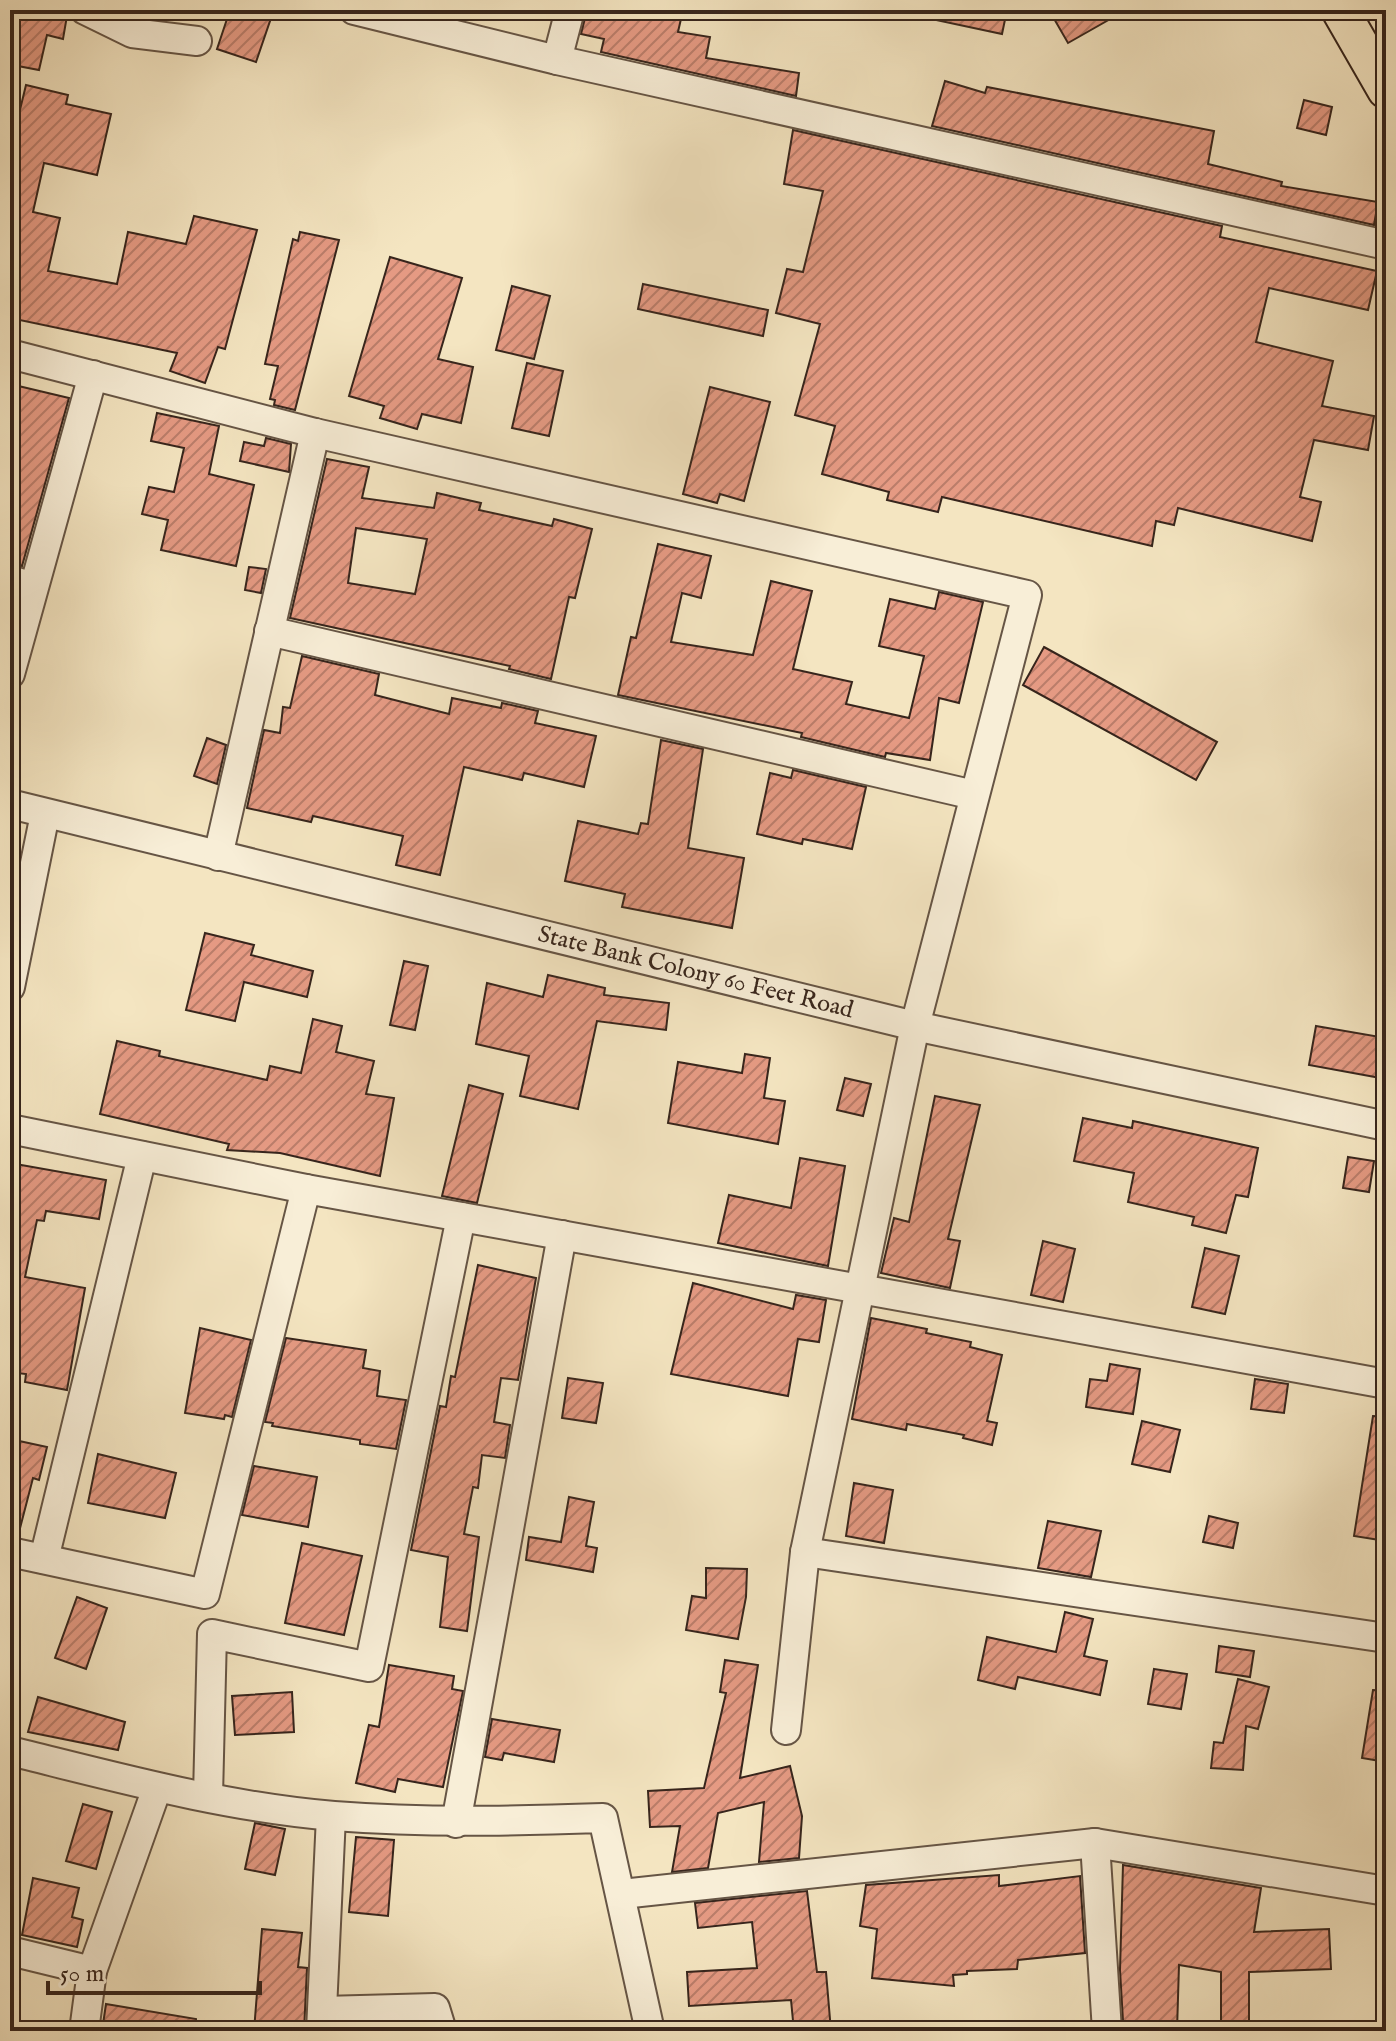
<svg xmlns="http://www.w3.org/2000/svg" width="1396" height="2041" font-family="'IM FELL English',serif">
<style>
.building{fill:url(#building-hatch);stroke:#37251c;stroke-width:2;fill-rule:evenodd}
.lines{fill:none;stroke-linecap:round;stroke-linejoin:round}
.minor-casing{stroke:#665545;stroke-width:32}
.major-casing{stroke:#37251c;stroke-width:40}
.minor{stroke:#f8eed7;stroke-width:28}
.major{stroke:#f4e5c1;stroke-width:36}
.labels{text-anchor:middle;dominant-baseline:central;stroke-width:8;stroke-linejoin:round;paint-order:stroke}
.street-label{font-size:24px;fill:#37251c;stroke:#f8eed7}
</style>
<defs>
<pattern id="building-hatch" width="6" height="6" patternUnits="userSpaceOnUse" patternTransform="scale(2)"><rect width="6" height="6" fill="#e59a83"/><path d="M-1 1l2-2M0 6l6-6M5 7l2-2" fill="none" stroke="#ba7d6a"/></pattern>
</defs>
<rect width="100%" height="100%" fill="#f4e5c1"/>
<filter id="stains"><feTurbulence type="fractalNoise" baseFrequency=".0025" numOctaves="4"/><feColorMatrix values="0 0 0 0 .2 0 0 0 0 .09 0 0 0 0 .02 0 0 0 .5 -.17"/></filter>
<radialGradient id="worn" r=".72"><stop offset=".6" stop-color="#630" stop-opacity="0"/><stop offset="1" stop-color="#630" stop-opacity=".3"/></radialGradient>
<g class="building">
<polygon points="10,10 68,10 63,39 47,35 39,70 18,66 10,60"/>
<polygon points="230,10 248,10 271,18 256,62 217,49"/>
<polygon points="587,10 683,10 678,32 710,37 706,58 799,73 796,96 601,52 604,39 581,34"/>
<polygon points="937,10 1007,10 1002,34 936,20"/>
<polygon points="1049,10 1126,10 1068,43"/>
<polygon points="945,81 985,93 987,87 1214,131 1208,164 1282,182 1281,186 1378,202 1374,225 932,126"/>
<polygon points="26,85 68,95 66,104 111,114 97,175 44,163 33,212 60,218 48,271 117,284 128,232 186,244 194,216 257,230 225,349 218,347 205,383 170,371 177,353 10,318 10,182 18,148 10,146 10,134 15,117 18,118"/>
<polygon points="1304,100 1332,107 1326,135 1297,128"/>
<polygon points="793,130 1222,226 1220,237 1377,271 1368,310 1269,288 1256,342 1333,361 1322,406 1374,416 1368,450 1314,440 1300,497 1321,502 1312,541 1178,508 1174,525 1156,521 1152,546 942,497 938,512 887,500 889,492 822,474 835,426 795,415 820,324 776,313 787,269 803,272 823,191 784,184"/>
<polygon points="300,232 339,240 295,410 274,405 275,400 270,399 278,366 265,364 293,239 298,241"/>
<polygon points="390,257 462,278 438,359 473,367 461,423 422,414 417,429 380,418 384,406 349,396"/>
<polygon points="643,284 768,310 763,336 638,309"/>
<polygon points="512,286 550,296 534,359 496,350"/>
<polygon points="527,363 563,371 549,436 512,428"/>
<polygon points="10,384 69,398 22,566 10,563"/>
<polygon points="710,387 770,402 744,501 720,494 717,503 683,494"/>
<polygon points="157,413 219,426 209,474 254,485 236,566 161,550 168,520 142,514 149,487 174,492 184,448 151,441"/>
<polygon points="266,438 291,444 289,472 240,461 244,442 264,446"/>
<path d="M327 459 369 467 362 498 434 508 437 493 481 503 479 510 552 526 554 519 592 529 575 598 569 597 551 679 509 669 510 666 290 618ZM356 528 427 539 415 594 348 583Z"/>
<polygon points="658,544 711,556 701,598 682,593 671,642 753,655 771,581 812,591 793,669 852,682 846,704 909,718 924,656 879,646 890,599 935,609 939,592 983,602 959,703 939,698 930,760 886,753 885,757 801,737 802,733 618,695 631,637 636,638"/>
<polygon points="249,567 266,569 261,593 245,590"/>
<polygon points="1044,647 1217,742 1196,780 1023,685"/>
<polygon points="302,656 379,674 375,695 449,714 452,698 501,708 502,703 538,711 535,723 596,736 584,787 524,773 522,780 464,767 440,875 396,865 403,836 313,816 311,822 247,808 264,730 280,733 283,707 290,708"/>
<polygon points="207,738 226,745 217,784 194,776"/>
<polygon points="661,740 703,749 688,848 744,858 732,928 622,907 625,894 565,881 578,821 638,834 641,823 648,824"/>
<polygon points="793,770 866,787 852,849 803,839 802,844 757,834 770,773 791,778"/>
<polygon points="205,933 254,945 251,955 313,971 307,997 244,982 235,1021 186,1010"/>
<polygon points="404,961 428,966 415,1030 390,1025"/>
<polygon points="548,975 605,988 604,995 669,1003 666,1030 597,1021 578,1109 520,1096 529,1056 476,1044 487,983 543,997"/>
<polygon points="313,1019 342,1026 336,1052 374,1061 366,1094 394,1098 380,1176 280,1153 227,1150 229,1144 100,1114 117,1041 160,1051 159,1056 267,1080 270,1066 301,1073"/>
<polygon points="1316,1026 1386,1038 1386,1079 1309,1065"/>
<polygon points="745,1054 770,1058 764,1098 785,1101 778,1144 668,1123 678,1062 742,1073"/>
<polygon points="845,1078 871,1084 863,1116 837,1110"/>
<polygon points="469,1085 503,1094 477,1203 442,1196"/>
<polygon points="935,1096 980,1105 948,1239 960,1241 950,1288 881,1273 894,1218 909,1222"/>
<polygon points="1083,1118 1132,1128 1133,1121 1258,1148 1248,1197 1236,1195 1226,1233 1192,1225 1194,1217 1128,1202 1134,1173 1074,1161"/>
<polygon points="1348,1157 1374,1161 1369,1192 1343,1188"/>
<polygon points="800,1158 845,1166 828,1266 718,1243 729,1195 791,1208"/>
<polygon points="10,1163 106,1180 99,1219 46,1211 44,1221 37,1220 25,1277 85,1288 67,1390 25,1382 26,1374 10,1372"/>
<polygon points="1043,1241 1075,1249 1063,1302 1031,1295"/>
<polygon points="1205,1248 1239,1256 1225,1314 1192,1307"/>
<polygon points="478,1265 536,1278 518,1380 501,1378 494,1422 510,1425 505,1458 482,1455 478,1488 473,1487 464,1534 479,1537 467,1631 440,1627 448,1557 411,1550 440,1406 446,1407 451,1376 455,1377"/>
<polygon points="693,1283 793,1309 796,1295 826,1300 819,1342 798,1339 788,1396 671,1374"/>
<polygon points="871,1318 927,1329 926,1333 971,1342 970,1347 1002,1355 987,1421 997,1423 992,1445 963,1438 964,1435 907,1424 906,1430 852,1419"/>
<polygon points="200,1328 251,1340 232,1417 225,1415 224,1419 185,1413"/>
<polygon points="286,1338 366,1350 363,1368 380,1371 377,1396 406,1400 396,1449 360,1444 360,1440 272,1426 273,1423 265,1422"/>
<polygon points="1110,1364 1140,1369 1133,1414 1086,1407 1090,1379 1107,1381"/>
<polygon points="568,1378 603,1383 596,1423 562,1418"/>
<polygon points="1255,1379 1288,1384 1284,1413 1251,1409"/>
<polygon points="1373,1416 1386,1417 1386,1541 1354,1536"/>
<polygon points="1142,1421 1180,1430 1170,1472 1132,1464"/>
<polygon points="10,1439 47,1447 39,1480 33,1478 18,1536 10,1535"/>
<polygon points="98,1454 176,1473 165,1518 88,1503"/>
<polygon points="254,1466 317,1477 308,1527 242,1515"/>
<polygon points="854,1483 893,1490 884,1543 846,1536"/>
<polygon points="569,1497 594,1502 586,1546 597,1548 593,1572 526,1560 529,1537 561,1542"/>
<polygon points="1209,1516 1238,1523 1233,1548 1203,1542"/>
<polygon points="1048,1521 1101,1531 1091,1577 1038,1568"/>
<polygon points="302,1543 362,1556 344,1635 285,1623"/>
<polygon points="706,1568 747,1569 746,1597 738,1639 686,1630 692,1596 706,1598"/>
<polygon points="77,1597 107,1608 86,1669 55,1658"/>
<polygon points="1065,1612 1093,1619 1084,1656 1107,1661 1100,1695 1018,1677 1015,1689 978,1680 987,1637 1056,1652"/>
<polygon points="1219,1646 1254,1651 1250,1677 1216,1672"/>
<polygon points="725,1660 758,1665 740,1778 790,1766 802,1816 799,1858 759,1862 764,1802 718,1813 708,1868 672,1872 680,1826 650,1827 648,1791 704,1788 726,1693 720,1692"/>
<polygon points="389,1665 454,1676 452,1689 463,1691 443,1787 398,1779 395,1792 356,1783 369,1725 379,1727"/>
<polygon points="1154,1669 1187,1674 1181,1709 1148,1704"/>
<polygon points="1238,1679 1269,1687 1258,1729 1246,1726 1243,1770 1211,1768 1214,1742 1223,1743"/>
<polygon points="1373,1690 1386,1691 1386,1762 1362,1758"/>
<polygon points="292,1692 294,1732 235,1735 232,1696"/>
<polygon points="38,1697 125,1722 118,1750 28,1732"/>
<polygon points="492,1719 560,1730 554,1762 504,1753 502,1760 485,1757"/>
<polygon points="83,1804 112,1812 96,1869 66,1861"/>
<polygon points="255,1823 285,1829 275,1875 245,1869"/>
<polygon points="356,1837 394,1840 388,1916 349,1912"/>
<polygon points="1123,1865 1261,1888 1254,1932 1329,1929 1331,1969 1249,1972 1249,2031 1221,2031 1221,1972 1179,1965 1177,2031 1134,2031 1135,2021 1123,2021 1120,1970"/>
<polygon points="999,1875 999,1886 1080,1876 1085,1953 1018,1960 1017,1969 967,1971 967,1974 953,1975 954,1986 872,1978 877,1929 860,1926 866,1885"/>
<polygon points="33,1878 79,1888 72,1917 83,1920 77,1947 22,1935"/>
<polygon points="807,1891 817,1972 826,1972 831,2031 794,2031 791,2000 689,2006 687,1972 757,1968 752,1922 698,1928 695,1903"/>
<polygon points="262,1929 302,1933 298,1967 307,1968 304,2031 254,2031"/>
<polygon points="106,2004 196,2019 195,2031 102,2031"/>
</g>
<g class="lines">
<defs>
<g id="minor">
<polyline points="85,10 132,33 197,41"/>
<polyline points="354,10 557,60 570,10"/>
<polyline points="557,60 1386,245"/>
<polyline points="10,354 315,433 1027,595 915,1026 805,1552 786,1730"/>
<polyline points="10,580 33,587"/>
<polyline points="269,631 974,795"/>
<polyline points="10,674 93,375"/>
<path id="s1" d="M10 804 915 1026 1386 1126"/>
<polyline points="218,856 315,433"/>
<polyline points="10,987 45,814"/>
<polyline points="10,1129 306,1189"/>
<polyline points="10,1552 205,1594 306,1189 1386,1384"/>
<polyline points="805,1552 1386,1638"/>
<polyline points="44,1559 142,1156"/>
<path d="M10 1751C116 1777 224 1807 334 1816 424 1823 513 1821 603 1818L650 2031"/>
<polyline points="208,1796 212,1634 369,1667 461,1217"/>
<polyline points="456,1823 562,1235"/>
<polyline points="1095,1843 1107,2031"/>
<polyline points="622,1894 1095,1843 1386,1891"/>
<polyline points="10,1951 92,1971"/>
<polyline points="323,2011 435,2008 442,2031"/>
<polyline points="84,2031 92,1971 157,1788"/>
<polyline points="321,2031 331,1816"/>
</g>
<polyline id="major" points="1340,10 1386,90"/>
</defs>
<use href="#minor" class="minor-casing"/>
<use href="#major" class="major-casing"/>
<use href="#minor" class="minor"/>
<use href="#major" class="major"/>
</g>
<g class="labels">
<g class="street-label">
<text stroke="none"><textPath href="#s1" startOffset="706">State Bank Colony 60 Feet Road</textPath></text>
</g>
</g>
<rect width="1396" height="2041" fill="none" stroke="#f4e5c1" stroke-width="40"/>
<rect x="12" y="12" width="1372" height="2017" fill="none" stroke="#37251c" stroke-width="4"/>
<rect x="20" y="20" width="1356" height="2001" fill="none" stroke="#37251c" stroke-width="2"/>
<path d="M48 1981v12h212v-12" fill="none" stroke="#37251c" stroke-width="4"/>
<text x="60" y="1981" font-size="24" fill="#37251c" stroke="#f8eed7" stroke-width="6" paint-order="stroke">50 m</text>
<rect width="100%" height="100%" filter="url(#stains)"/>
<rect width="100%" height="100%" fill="url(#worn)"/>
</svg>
